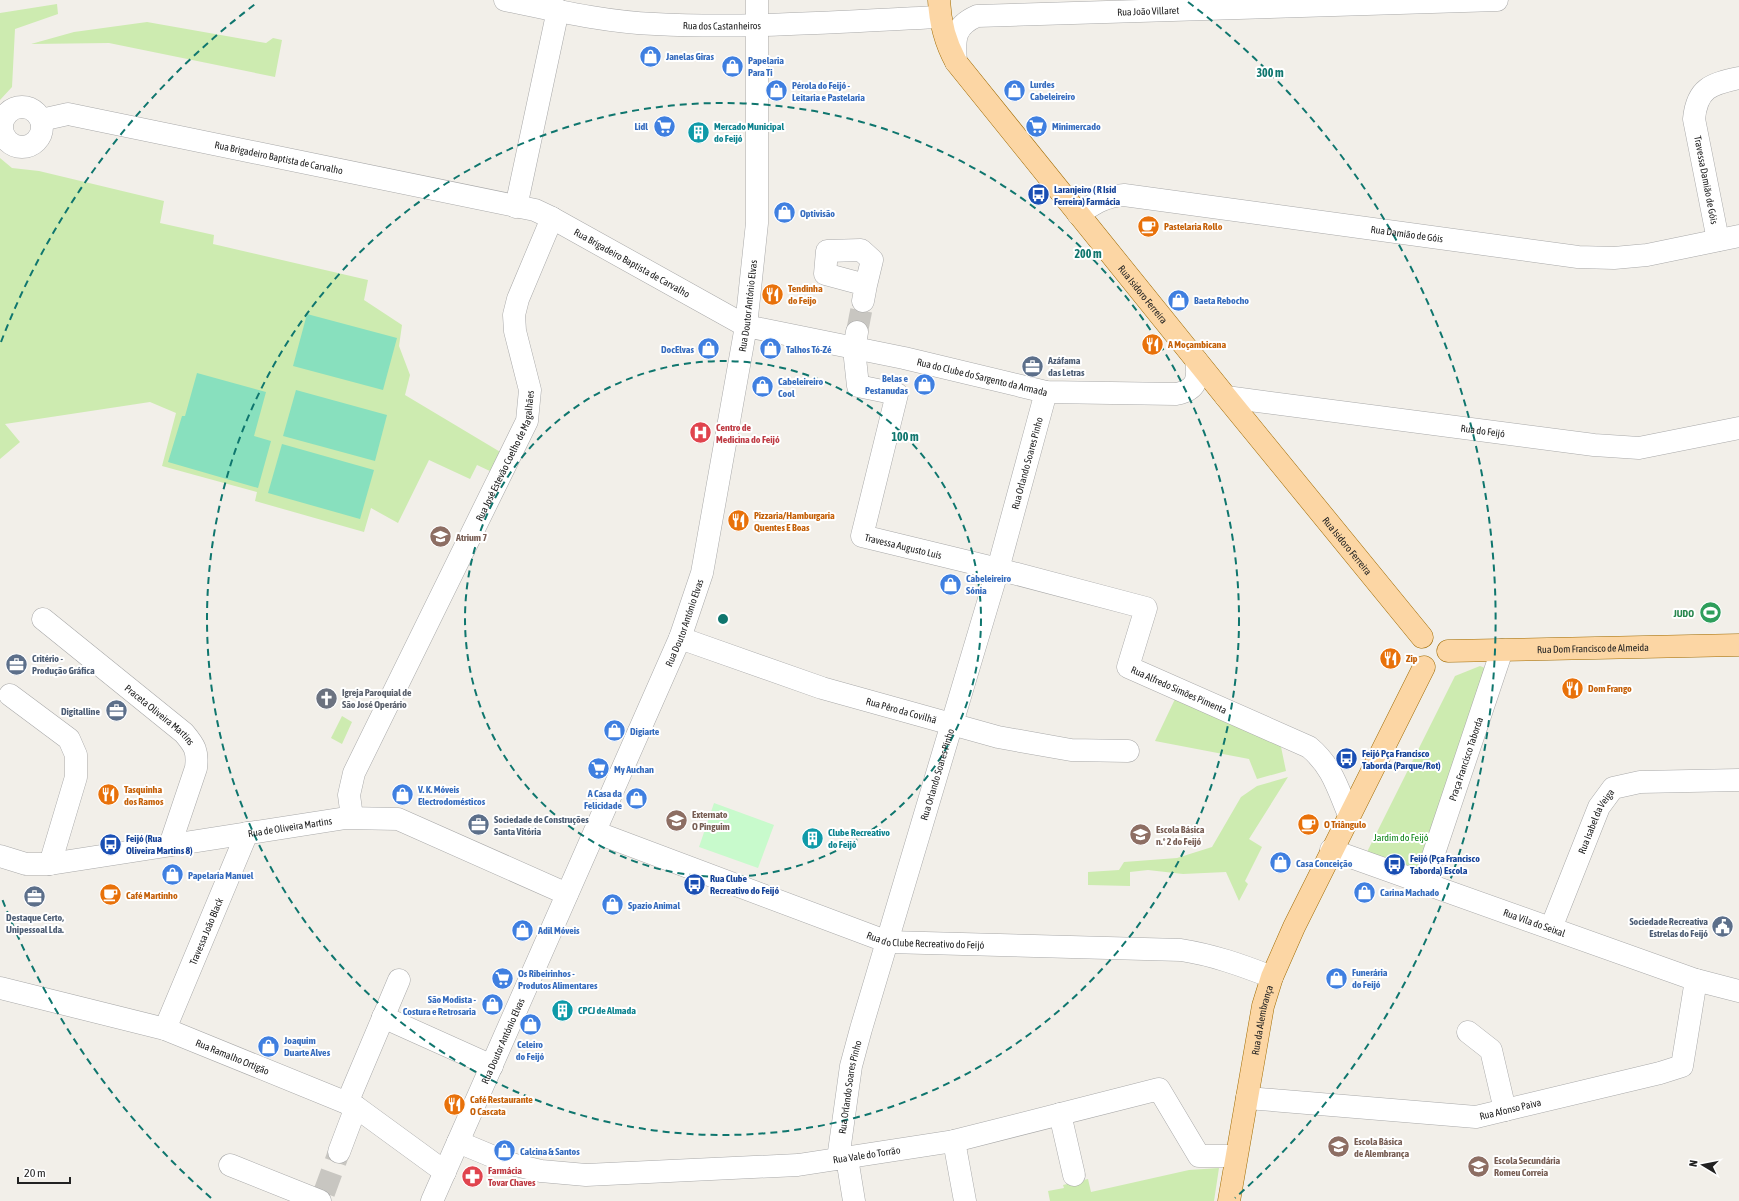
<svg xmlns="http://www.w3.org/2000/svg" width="1739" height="1201" font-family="'Asap Condensed',sans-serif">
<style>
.grass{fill:#cdebb0}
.park{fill:#c8facc}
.pitch{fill:#88e0be}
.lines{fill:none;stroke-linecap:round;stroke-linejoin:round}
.minor-tunnel{stroke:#c8c6c1;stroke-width:22;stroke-dasharray:22 11;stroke-linecap:butt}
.minor-casing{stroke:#a9a9a9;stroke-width:23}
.major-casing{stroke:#a06b00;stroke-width:23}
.minor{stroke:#fff;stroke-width:22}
.major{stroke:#fcd6a4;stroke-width:22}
.ring{fill:none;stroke:#0f766e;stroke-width:2;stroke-dasharray:7 5}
.labels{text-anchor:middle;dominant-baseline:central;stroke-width:4;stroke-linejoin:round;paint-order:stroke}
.street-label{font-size:10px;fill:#222;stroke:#fff}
.shop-label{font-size:10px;font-weight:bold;fill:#366cbe;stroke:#fff;text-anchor:start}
.culture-label{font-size:10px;font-weight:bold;fill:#0d838f;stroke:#fff;text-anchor:start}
.transit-label{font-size:10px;font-weight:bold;fill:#164399;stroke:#fff;text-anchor:start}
.food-label{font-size:10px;font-weight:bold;fill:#c56008;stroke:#fff;text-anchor:start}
.service-label{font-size:10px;font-weight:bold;fill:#4e5e75;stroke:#fff;text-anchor:start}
.health-label{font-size:10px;font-weight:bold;fill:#be3a42;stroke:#fff;text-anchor:start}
.education-label{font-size:10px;font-weight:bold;fill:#785e54;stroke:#fff;text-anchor:start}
.leisure-label{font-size:10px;font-weight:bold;fill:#27864d;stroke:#fff;text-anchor:end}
.worship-label{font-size:10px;font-weight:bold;fill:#5b616d;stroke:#fff;text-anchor:start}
.park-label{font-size:10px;fill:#0c8416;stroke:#fff}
.centre{fill:#0f766e;stroke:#fff;stroke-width:2}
.ring-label{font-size:12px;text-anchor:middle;font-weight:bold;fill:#0f766e;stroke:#fff;stroke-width:4;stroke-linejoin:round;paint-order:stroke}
</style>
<rect width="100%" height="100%" fill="#f2efe9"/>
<g class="grass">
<polygon points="57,4 58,14 15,29 12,87 0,100 0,13"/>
<polygon points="147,22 266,43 273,38 282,40 275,77 109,43 31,44 74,32"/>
<polygon points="0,158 12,168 39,171 164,201 160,223 214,235 213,244 368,280 364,300 402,325 399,346 410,375 405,395 502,453 492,472 477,465 470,479 429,460 398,523 371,508 364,532 255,501 257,492 162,466 176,413 150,402 5,424 20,442 0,459"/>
<polygon points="1480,666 1485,668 1486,673 1417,868 1367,852 1455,676"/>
<polygon points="1175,699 1280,742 1286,771 1257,779 1249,759 1155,741"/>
<polygon points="342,716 352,722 342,744 331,738"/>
<polygon points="1288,777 1249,839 1262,847 1245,881 1248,884 1239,901 1226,872 1183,874 1148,870 1130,872 1130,886 1088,885 1088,872 1119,870 1124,862 1177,858 1212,847 1241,797 1257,786"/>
<polygon points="1219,1168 1214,1201 1050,1201 1048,1191 1064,1188 1063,1185 1088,1179 1091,1192 1189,1170"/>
</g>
<polygon class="park" points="714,803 774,825 758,868 699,847"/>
<g class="pitch">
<polygon points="307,314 397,338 383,390 293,366"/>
<polygon points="197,373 266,392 254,436 271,441 258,488 168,462 182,416 185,416"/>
<polygon points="296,390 387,415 375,461 283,436"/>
<polygon points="282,444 374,470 360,519 268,493"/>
</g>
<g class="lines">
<g class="minor-tunnel">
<polyline points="857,332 863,301"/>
<polyline points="324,1193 339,1152"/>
</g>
<defs>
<g id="minor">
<path id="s1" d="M505 0C554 10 605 22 655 24 750 29 845 21 940 17"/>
<path id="s2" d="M956 62C954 39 954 26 977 16L1497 0"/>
<circle cx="22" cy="127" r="20"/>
<path id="s3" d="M41 120 68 114 535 210 552 218 746 326 904 358 1046 392 1176 394C1197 390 1199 379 1196 360"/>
<polyline points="516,207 558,10"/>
<path id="s4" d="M1078 214C1094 204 1105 196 1124 195L1578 257 1614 258 1647 255 1739 236"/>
<path d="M1718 240 1694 119C1697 88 1711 84 1739 78"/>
<polyline points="863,301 866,285 825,274 827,251 861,250 872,260 866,285"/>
<path id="s5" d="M857 332 854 349 858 386 897 394 862 536 998 569 1146 608 1128 667 1309 747C1332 766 1338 789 1349 815"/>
<path id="s6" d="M1226 397 1594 445 1639 448 1739 428"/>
<path id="s7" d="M43 619 184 733C195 746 198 751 196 768L170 845"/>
<path id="s8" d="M680 638 822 688 998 737 1071 750 1128 751"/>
<polyline points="10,695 69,739 76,755 76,777 50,864"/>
<path id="s9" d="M352 817 349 795 354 773 527 421 530 390 515 331 514 315 518 299 552 218"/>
<path id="s10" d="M595 832 888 942 1181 950C1213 955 1241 965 1272 977"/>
<path id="s11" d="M1331 850 1696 980 1739 991"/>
<path id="s12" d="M0 856 26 864H50L346 818 398 819 567 894"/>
<path id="s13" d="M1429 868 1502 650"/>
<path id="s14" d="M1551 928 1599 807 1613 788 1640 782 1739 780"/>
<path id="s15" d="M0 988 165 1029 347 1103 356 1107 445 1172"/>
<polyline points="383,1017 492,1066"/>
<path id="s16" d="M165 1029 247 833"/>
<polyline points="1468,1032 1491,1050 1505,1110"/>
<path id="s17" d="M1247 1098 1476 1117 1660 1073 1682 1066 1696 980"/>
<polyline points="347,1103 399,980"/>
<polyline points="1060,1114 1074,1175"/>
<polyline points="954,1141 965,1201"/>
<path id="s18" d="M458 1142 511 1164 541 1171 586 1175 798 1165 954 1141 1159 1089 1199 1156H1236"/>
<polyline points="339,1152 356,1107"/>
<polyline points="847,1158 854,1201"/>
<path id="s19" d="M838 1159 851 1066 861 1029 998 569 1046 392"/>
<polyline points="230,1165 320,1201"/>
<path id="s20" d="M432 1201 680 638 702 573 746 326 757 223V0"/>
</g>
<g id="major">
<path id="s21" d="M939 0C940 23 945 42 956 62L1226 397 1422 637"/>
<path id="s22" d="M1448 651 1739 645"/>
<path id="s23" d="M1229 1201 1263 1006 1272 977 1294 927 1424 667"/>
</g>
</defs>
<use href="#minor" class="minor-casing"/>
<use href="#major" class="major-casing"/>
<use href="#minor" class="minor"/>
<use href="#major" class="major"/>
</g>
<g class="ring">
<circle cx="723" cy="619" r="258"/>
<circle cx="723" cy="619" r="516"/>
<path d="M211 1198A773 773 0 0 1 1 896M1 342A773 773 0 0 1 258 2M1188 2A773 773 0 0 1 1235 1198"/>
</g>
<defs>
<symbol id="shop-disc" viewBox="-11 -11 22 22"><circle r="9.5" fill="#3f7fe0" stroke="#fff"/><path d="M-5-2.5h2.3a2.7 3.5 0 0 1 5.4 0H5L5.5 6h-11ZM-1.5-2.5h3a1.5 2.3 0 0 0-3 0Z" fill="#fff"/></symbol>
<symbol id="supermarket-disc" viewBox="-11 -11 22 22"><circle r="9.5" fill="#3f7fe0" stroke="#fff"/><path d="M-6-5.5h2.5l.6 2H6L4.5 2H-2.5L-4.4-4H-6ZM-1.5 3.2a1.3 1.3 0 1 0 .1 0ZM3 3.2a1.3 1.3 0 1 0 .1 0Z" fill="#fff"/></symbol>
<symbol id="building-disc" viewBox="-11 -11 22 22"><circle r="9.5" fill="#0f9aa8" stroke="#fff"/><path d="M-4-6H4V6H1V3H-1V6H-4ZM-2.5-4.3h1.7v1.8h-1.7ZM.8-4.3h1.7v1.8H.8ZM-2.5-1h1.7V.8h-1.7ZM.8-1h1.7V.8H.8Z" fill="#fff"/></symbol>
<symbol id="bus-disc" viewBox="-11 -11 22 22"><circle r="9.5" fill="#1a4fb4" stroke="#fff"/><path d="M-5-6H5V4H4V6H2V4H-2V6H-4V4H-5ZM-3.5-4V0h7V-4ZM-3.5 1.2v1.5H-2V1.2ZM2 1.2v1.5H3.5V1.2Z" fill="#fff"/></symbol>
<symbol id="cafe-disc" viewBox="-11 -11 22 22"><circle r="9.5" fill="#e8710a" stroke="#fff"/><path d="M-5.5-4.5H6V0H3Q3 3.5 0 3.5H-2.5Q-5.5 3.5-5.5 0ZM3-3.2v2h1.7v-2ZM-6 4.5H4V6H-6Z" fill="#fff"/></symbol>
<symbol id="restaurant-disc" viewBox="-11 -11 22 22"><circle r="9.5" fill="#e8710a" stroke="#fff"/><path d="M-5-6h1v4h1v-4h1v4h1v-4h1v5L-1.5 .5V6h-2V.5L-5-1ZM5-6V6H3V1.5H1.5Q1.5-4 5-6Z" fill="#fff"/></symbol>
<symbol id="office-disc" viewBox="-11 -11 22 22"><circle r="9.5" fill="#5c6f8a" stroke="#fff"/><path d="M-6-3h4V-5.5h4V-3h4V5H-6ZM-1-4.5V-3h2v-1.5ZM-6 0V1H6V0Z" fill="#fff"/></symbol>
<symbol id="hospital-disc" viewBox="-11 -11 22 22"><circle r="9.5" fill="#e0444e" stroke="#fff"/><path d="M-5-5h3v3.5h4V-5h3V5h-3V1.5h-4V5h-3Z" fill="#fff"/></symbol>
<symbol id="school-disc" viewBox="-11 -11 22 22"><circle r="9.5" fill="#8d6e63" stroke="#fff"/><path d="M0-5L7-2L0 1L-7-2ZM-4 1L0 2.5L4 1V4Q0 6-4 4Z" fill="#fff"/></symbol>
<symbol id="stadium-disc" viewBox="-11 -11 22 22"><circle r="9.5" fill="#2e9e5b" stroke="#fff"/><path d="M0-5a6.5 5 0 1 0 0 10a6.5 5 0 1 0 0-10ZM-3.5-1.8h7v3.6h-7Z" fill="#fff"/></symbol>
<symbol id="church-disc" viewBox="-11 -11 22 22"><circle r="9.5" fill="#6b7280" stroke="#fff"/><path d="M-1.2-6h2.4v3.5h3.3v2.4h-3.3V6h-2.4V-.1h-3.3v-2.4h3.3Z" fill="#fff"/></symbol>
<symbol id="civic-disc" viewBox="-11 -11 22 22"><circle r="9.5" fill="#5c6f8a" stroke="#fff"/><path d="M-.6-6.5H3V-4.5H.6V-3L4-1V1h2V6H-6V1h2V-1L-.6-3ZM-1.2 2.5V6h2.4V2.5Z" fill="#fff"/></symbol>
<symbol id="pharmacy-disc" viewBox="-11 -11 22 22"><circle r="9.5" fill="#e0444e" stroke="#fff"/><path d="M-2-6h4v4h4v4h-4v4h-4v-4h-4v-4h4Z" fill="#fff"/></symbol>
</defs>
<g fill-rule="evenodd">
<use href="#shop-disc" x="638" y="44" width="25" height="25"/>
<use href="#shop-disc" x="720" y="54" width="25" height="25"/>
<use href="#shop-disc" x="1002" y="78" width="25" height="25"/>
<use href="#shop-disc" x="764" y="78" width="25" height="25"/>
<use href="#supermarket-disc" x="652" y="114" width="25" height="25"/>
<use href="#supermarket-disc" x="1024" y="114" width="25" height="25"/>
<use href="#building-disc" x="686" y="120" width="25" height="25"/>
<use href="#bus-disc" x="1026" y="182" width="25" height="25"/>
<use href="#shop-disc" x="772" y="200" width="25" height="25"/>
<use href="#cafe-disc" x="1136" y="214" width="25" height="25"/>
<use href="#restaurant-disc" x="760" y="282" width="25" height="25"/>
<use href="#shop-disc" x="1166" y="288" width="25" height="25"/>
<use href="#restaurant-disc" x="1140" y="332" width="25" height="25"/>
<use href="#shop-disc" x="696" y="336" width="25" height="25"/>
<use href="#shop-disc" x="758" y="336" width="25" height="25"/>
<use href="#office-disc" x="1020" y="354" width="25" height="25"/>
<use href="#shop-disc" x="912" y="372" width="25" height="25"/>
<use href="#shop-disc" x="750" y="374" width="25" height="25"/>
<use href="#hospital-disc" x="688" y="420" width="25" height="25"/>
<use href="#restaurant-disc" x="726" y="508" width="25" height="25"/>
<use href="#school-disc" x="428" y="524" width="25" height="25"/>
<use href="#shop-disc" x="938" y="572" width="25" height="25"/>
<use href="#stadium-disc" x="1698" y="600" width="25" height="25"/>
<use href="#restaurant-disc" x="1378" y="646" width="25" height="25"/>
<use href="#office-disc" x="4" y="652" width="25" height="25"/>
<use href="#restaurant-disc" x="1560" y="676" width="25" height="25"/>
<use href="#church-disc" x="314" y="686" width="25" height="25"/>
<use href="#office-disc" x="104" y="698" width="25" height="25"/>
<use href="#shop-disc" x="602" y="718" width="25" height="25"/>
<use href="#bus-disc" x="1334" y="746" width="25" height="25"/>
<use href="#supermarket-disc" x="586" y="756" width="25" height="25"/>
<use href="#restaurant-disc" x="96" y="782" width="25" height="25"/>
<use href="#shop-disc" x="390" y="782" width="25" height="25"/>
<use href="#shop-disc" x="624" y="786" width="25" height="25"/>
<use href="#school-disc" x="664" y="808" width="25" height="25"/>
<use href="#cafe-disc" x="1296" y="812" width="25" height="25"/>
<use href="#office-disc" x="466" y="812" width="25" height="25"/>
<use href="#school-disc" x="1128" y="822" width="25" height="25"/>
<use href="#building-disc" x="800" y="826" width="25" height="25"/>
<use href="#bus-disc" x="98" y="832" width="25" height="25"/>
<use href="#shop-disc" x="1268" y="850" width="25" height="25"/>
<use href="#bus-disc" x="1382" y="852" width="25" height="25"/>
<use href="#shop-disc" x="160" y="862" width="25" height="25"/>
<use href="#bus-disc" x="682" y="872" width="25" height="25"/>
<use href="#shop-disc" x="1352" y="880" width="25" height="25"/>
<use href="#cafe-disc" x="98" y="882" width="25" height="25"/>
<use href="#office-disc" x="22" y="884" width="25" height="25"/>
<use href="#shop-disc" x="600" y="892" width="25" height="25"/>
<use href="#civic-disc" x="1710" y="914" width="25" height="25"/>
<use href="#shop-disc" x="510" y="918" width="25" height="25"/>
<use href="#shop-disc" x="1324" y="966" width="25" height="25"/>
<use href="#supermarket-disc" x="490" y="966" width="25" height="25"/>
<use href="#shop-disc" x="480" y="992" width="25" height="25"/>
<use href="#building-disc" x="550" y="998" width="25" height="25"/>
<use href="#shop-disc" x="518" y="1012" width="25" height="25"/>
<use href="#shop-disc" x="256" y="1034" width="25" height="25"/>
<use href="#restaurant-disc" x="442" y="1092" width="25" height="25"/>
<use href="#school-disc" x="1326" y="1134" width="25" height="25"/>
<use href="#shop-disc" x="492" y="1138" width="25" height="25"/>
<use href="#school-disc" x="1466" y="1154" width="25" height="25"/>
<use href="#pharmacy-disc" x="460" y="1164" width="25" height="25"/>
</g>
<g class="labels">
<g class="street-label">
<text stroke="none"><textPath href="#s2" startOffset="227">Rua João Villaret</textPath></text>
<text stroke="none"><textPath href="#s1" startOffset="219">Rua dos Castanheiros</textPath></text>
<text stroke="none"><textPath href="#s3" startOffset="243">Rua Brigadeiro Baptista de Carvalho</textPath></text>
<text transform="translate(1706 180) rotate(79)">Travessa Damião de Góis</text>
<text stroke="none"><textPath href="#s4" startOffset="336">Rua Damião de Góis</textPath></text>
<text stroke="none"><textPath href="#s3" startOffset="615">Rua Brigadeiro Baptista de Carvalho</textPath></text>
<text stroke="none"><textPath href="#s21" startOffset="363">Rua Isidoro Ferreira</textPath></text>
<text stroke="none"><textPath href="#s20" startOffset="955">Rua Doutor António Elvas</textPath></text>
<text stroke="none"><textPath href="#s3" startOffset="987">Rua do Clube do Sargento da Armada</textPath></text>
<text stroke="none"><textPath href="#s6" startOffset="259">Rua do Feijó</textPath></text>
<text stroke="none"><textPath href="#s9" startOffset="397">Rua José Estevão Coelho de Magalhães</textPath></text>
<text stroke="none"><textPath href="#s19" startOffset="722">Rua Orlando Soares Pinho</textPath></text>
<text stroke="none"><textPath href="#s5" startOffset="283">Travessa Augusto Luís</textPath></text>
<text stroke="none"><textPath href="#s21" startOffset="687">Rua Isidoro Ferreira</textPath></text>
<text stroke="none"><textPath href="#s20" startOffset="631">Rua Doutor António Elvas</textPath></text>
<text stroke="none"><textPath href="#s22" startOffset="145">Rua Dom Francisco de Almeida</textPath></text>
<text stroke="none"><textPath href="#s5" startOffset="651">Rua Alfredo Simões Pimenta</textPath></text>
<text stroke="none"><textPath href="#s8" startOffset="233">Rua Pêro da Covilhã</textPath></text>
<text stroke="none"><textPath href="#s7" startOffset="151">Praceta Oliveira Martins</textPath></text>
<text stroke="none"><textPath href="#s13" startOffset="115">Praça Francisco Taborda</textPath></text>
<text stroke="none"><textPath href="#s19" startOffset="398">Rua Orlando Soares Pinho</textPath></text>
<text stroke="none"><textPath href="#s14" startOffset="116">Rua Isabel da Veiga</textPath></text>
<text stroke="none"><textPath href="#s12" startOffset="294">Rua de Oliveira Martins</textPath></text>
<text stroke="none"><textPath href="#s11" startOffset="216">Rua Vila do Seixal</textPath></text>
<text stroke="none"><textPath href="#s16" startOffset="106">Travessa João Black</textPath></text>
<text stroke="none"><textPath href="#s10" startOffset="350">Rua do Clube Recreativo do Feijó</textPath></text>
<text stroke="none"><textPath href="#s23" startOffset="184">Rua da Alembrança</textPath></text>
<text stroke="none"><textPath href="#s20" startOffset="175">Rua Doutor António Elvas</textPath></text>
<text stroke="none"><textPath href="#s15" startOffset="243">Rua Ramalho Ortigão</textPath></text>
<text stroke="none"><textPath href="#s19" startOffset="73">Rua Orlando Soares Pinho</textPath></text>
<text stroke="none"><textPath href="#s17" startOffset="265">Rua Afonso Paiva</textPath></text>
<text stroke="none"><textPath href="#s18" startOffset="415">Rua Vale do Torrão</textPath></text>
</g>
<g class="shop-label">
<text x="666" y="56">Janelas Giras</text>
<text x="748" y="60">Papelaria<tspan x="748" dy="12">Para Ti</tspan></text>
<text x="1030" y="84">Lurdes<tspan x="1030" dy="12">Cabeleireiro</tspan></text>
<text x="792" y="85">Pérola do Feijó -<tspan x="792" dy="12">Leitaria e Pastelaria</tspan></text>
<text x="648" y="126" text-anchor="end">Lidl</text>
<text x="1052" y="126">Minimercado</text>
<text x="800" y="213">Optivisão</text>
<text x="1194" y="300">Baeta Rebocho</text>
<text x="694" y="349" text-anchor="end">DocElvas</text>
<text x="786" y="349">Talhos Tó-Zé</text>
<text x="908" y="378" text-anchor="end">Belas e<tspan x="908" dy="12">Pestanudas</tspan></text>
<text x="778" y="381">Cabeleireiro<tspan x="778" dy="12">Cool</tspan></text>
<text x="966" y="578">Cabeleireiro<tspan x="966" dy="12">Sónia</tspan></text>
<text x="630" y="731">Digiarte</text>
<text x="614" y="769">My Auchan</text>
<text x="418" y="789">V. K. Móveis<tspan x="418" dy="12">Electrodomésticos</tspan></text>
<text x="622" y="793" text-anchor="end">A Casa da<tspan x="622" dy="12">Felicidade</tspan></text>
<text x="1296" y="863">Casa Conceição</text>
<text x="188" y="875">Papelaria Manuel</text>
<text x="1380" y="892">Carina Machado</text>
<text x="628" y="905">Spazio Animal</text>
<text x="538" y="930">Adil Móveis</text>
<text x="1352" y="972">Funerária<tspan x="1352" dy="12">do Feijó</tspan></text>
<text x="518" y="973">Os Ribeirinhos -<tspan x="518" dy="12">Produtos Alimentares</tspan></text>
<text x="476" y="999" text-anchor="end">São Modista -<tspan x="476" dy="12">Costura e Retrosaria</tspan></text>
<text x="284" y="1040">Joaquim<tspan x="284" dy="12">Duarte Alves</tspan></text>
<text x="530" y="1044" text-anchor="middle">Celeiro<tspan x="530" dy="12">do Feijó</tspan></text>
<text x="520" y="1151">Calcina &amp; Santos</text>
</g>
<g class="culture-label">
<text x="714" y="126">Mercado Municipal<tspan x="714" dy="12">do Feijó</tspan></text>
<text x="828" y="832">Clube Recreativo<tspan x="828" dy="12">do Feijó</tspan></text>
<text x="578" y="1010">CPCJ de Almada</text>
</g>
<g class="transit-label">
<text x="1054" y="189">Laranjeiro ( R Isid<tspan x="1054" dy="12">Ferreira) Farmácia</tspan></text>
<text x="1362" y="753">Feijó Pça Francisco<tspan x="1362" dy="12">Taborda (Parque/Rot)</tspan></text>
<text x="126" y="838">Feijó (Rua<tspan x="126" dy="12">Oliveira Martins 8)</tspan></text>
<text x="1410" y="858">Feijó (Pça Francisco<tspan x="1410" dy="12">Taborda) Escola</tspan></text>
<text x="710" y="878">Rua Clube<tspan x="710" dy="12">Recreativo do Feijó</tspan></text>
</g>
<g class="food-label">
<text x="1164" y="226">Pastelaria Rollo</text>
<text x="788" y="288">Tendinha<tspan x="788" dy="12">do Feijo</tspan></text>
<text x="1168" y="344">A Moçambicana</text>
<text x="754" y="515">Pizzaria/Hamburgaria<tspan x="754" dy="12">Quentes E Boas</tspan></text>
<text x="1406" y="658">Zip</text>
<text x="1588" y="688">Dom Frango</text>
<text x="124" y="789">Tasquinha<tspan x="124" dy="12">dos Ramos</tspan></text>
<text x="1324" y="824">O Triângulo</text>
<text x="126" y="895">Café Martinho</text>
<text x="470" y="1099">Café Restaurante<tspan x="470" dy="12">O Cascata</tspan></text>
</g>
<g class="service-label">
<text x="1048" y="360">Azáfama<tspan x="1048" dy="12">das Letras</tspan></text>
<text x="32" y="658">Critério -<tspan x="32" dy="12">Produção Gráfica</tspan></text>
<text x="100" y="711" text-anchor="end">Digitalline</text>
<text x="494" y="819">Sociedade de Construções<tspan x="494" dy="12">Santa Vitória</tspan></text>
<text x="35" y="917" text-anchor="middle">Destaque Certo,<tspan x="35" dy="12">Unipessoal Lda.</tspan></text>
<text x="1708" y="921" text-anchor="end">Sociedade Recreativa<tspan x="1708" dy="12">Estrelas do Feijó</tspan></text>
</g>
<g class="health-label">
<text x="716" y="427">Centro de<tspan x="716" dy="12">Medicina do Feijó</tspan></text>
<text x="488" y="1170">Farmácia<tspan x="488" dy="12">Tovar Chaves</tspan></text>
</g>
<g class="education-label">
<text x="456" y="537">Atrium 7</text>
<text x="692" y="814">Externato<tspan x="692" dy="12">O Pinguim</tspan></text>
<text x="1156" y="829">Escola Básica<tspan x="1156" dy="12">n.º 2 do Feijó</tspan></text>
<text x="1354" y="1141">Escola Básica<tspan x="1354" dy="12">de Alembrança</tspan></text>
<text x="1494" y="1160">Escola Secundária<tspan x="1494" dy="12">Romeu Correia</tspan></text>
</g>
<g class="leisure-label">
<text x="1694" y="613">JUDO</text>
</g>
<g class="worship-label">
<text x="342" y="692">Igreja Paroquial de<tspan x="342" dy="12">São José Operário</tspan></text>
</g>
<g class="park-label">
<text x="1401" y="837">Jardim do Feijó</text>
</g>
</g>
<circle cx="723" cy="619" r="6" class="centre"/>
<g class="ring-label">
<text x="1270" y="77">300 m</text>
<text x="1088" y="258">200 m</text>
<text x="905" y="441">100 m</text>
</g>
<g transform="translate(1703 1165) rotate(280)" stroke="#ffffff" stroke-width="3" paint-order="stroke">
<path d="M0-3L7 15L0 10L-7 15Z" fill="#222222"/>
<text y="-6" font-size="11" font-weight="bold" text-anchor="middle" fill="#222222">N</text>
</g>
<path d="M18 1177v6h52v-6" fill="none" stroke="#222222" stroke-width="2"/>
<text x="24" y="1177" font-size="12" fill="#222222" stroke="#ffffff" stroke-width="3" paint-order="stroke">20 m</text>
</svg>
